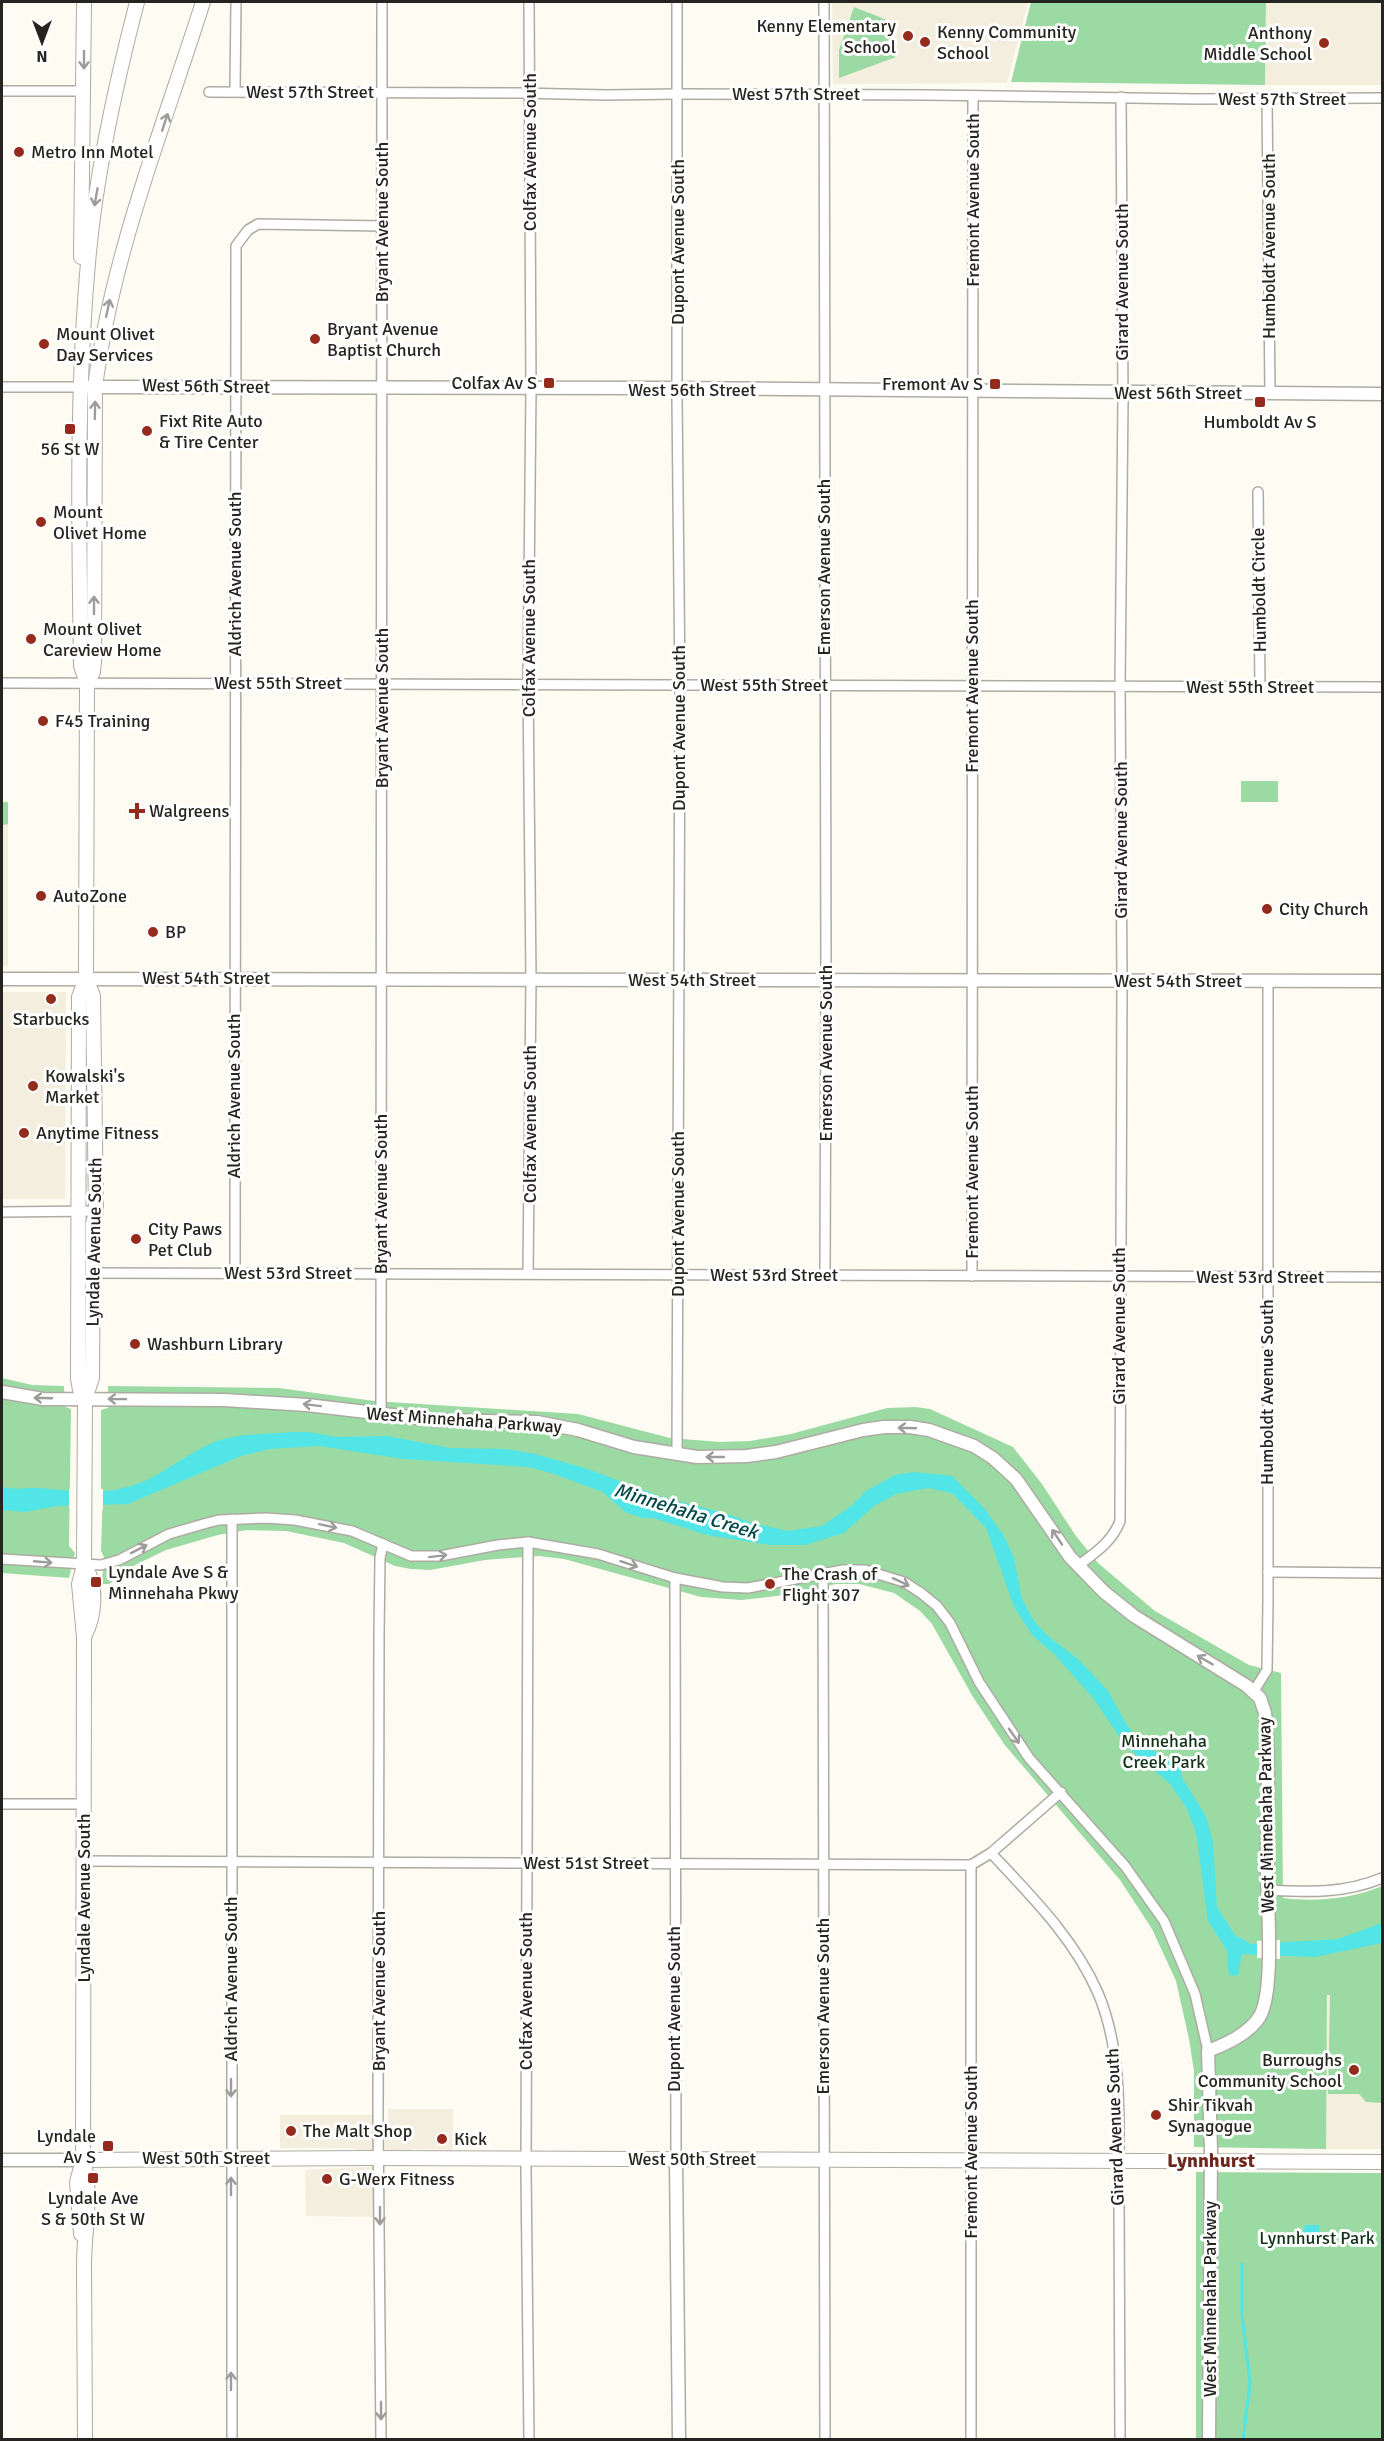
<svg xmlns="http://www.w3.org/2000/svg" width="1384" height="2441" font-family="Signika,sans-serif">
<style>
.built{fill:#f4eede}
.green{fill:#9cdaa4}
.water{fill:#51e5e7}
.pier{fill:#fefbf2}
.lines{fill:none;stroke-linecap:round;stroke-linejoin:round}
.stream{stroke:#51e5e7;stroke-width:3}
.minor-casing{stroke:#aeaba3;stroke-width:12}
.tertiary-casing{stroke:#aeaba3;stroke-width:15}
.secondary-casing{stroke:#aeaba3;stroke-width:16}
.minor{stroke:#fff;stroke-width:9}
.tertiary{stroke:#fff;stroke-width:12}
.secondary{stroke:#fff;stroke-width:14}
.oneway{stroke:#9d9c9b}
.poi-dot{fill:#952b1c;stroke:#fff;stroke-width:2}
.labels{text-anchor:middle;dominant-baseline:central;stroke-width:6;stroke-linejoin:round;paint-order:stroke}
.poi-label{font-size:18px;fill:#262421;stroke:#fff;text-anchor:start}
.street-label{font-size:18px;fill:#262421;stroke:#fff}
.park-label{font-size:18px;fill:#113217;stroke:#fff}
.water-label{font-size:20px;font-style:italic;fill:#04494a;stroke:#fff}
.neighbourhood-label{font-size:20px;font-weight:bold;fill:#6d281e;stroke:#fff}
</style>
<rect width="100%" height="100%" fill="#fefbf2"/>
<g class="built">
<polygon points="832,2 1028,2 1007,83 833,84"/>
<polygon points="1266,2 1382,2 1382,85 1265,85"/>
<rect x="2" y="802" width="6" height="164"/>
<polygon points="2,992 66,992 65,1199 2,1199"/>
<polygon points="1382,1954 1382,2149 1303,2149 1304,2125 1326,2104 1328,1971"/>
<polygon points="388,2109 453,2109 453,2150 413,2149 401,2152 386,2150 385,2128 388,2123"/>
<polygon points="280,2115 372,2115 374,2147 369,2152 349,2148 280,2148"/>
<polygon points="362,2167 372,2167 375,2170 377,2217 306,2216 305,2170"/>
</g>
<g class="green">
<polygon points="1031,2 1266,2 1265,85 1011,82"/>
<polygon points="854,7 892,22 885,52 896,57 839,78 839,50"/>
<rect x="1241" y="781" width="37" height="21"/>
<polygon points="2,802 8,802 8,824 2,825"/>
<polygon points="2,1378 32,1385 64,1386 65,1407 71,1409 69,1546 75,1553 69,1578 2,1573"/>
<path d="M108 1386 279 1388 374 1401 578 1414 670 1438 720 1442 750 1441 791 1434 887 1408 915 1407 930 1409 1013 1447 1042 1484 1076 1536 1098 1563 1155 1611 1249 1665 1281 1673 1283 1898C1315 1902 1352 1899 1382 1886V2073L1381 2075 1382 2103 1366 2102 1359 2094H1328L1330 1995H1327L1326 2149 1194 2147V2071L1189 2039 1176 1981 1152 1929 1120 1880 1004 1744 973 1697 932 1624 920 1611 894 1593 859 1584H836L777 1596 741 1600 701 1597 564 1559 538 1556 485 1560 430 1570 411 1569 395 1566 344 1543 286 1531 247 1530 218 1535 166 1550 135 1565 109 1584H101C101 1572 109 1564 101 1551L103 1489H101V1410L108 1408Z"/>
<polygon points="1196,2172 1382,2173 1382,2439 1196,2439"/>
</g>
<g class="water">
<path d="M293 1432H309L336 1437 387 1436 450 1448 506 1449 535 1454 585 1468 662 1497 727 1514 752 1523 788 1531 822 1526 851 1506 866 1491 895 1475 914 1472 952 1476 985 1509 1004 1536 1014 1558 1022 1599 1034 1621 1048 1636 1078 1659 1097 1679 1108 1691 1125 1722 1139 1741 1181 1769 1182 1778 1206 1816 1213 1842 1217 1907 1235 1935 1251 1944 1338 1939 1382 1923V1943L1315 1957 1242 1954 1238 1975 1230 1976C1225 1963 1230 1960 1226 1949L1208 1921 1196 1832 1187 1809 1170 1784 1125 1745 1093 1698 1054 1654 1033 1636 1014 1607 986 1528 952 1493 928 1488 896 1494 874 1506 844 1533 805 1545H770L707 1535 653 1518H642L625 1512 603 1492 551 1473 528 1467 404 1459 319 1446 269 1449 241 1456 128 1504 56 1506 25 1512 2 1510V1487C14 1490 25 1488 38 1488 80 1491 110 1498 151 1478 174 1466 196 1448 220 1440 243 1433 269 1434 293 1432Z"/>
<polygon points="1305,2225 1319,2225 1319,2240 1302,2243"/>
</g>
<g class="pier">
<polygon points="69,1489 103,1489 103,1509 69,1508"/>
<polygon points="1280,1940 1280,1959 1257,1958 1257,1941"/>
</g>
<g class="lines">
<polyline class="stream" points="1242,2264 1242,2314 1250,2383 1243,2440"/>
<defs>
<g id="minor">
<polyline points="824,2 826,980 825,1276"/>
<polyline points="2,91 84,91"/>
<polyline points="235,91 236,2"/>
<polyline points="209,92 520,93 606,95 677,94 926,95 1197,99 1382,98"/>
<polyline points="1267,98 1270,394"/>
<polyline points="2,387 81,387"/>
<polyline points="1258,492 1260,688"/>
<polyline points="2,683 1382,687"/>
<polyline points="2,1212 96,1211"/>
<polyline points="93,1273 1382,1277"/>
<polyline points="235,1273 236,246 248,230 258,224 382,226"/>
<polyline points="528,1274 531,979 528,685 531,389 529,2"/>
<polyline points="972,1276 973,96"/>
<polyline points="381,1414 382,2"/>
<polyline points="677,1454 680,685 677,398 677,2"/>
<polyline points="528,1542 526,2171 529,2440"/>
<polyline points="2,1559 101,1565 119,1560 169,1534 207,1523 219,1520 266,1518 295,1520 352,1531 411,1556 440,1556 498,1545 528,1542 598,1554 675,1578 723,1587 748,1588 843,1570 865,1570 904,1582 921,1593 937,1606 950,1623 979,1682 1029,1758 1125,1866 1164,1921 1195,1994 1208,2051"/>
<path d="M1079 1565C1096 1552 1112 1542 1120 1521L1122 981 1120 685 1123 400 1121 97"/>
<polyline points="1268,1572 1382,1573"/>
<polyline points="823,1573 825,2440"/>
<polyline points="675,1578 676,2160"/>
<polyline points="1254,1691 1267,1670 1268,1602 1268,981"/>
<polyline points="2,1804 83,1804"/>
<path d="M991 1853C1031 1896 1074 1938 1098 1993 1125 2057 1118 2131 1119 2199 1119 2279 1120 2359 1120 2440"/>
<polyline points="84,1861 971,1865 991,1853 1061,1792"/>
<polyline points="971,1865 971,2440"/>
<path d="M1267 1890C1307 1892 1344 1894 1382 1878"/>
<polyline points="232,2440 232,1519"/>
<polyline points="381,2440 378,2117 379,1635 380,1558 383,1544"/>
</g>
<g id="tertiary">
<polyline points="88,387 668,388 1382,394"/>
<polyline points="2,979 1382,981"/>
<path d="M2 1392 43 1399 224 1400 307 1405 435 1420 537 1422 578 1430 634 1447 697 1457 747 1456 776 1452 863 1430 884 1427H910L929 1430 974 1446 993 1458 1016 1479 1070 1557 1104 1592 1134 1616 1247 1686 1260 1698 1265 1713C1270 1763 1267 1814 1267 1865 1267 1898 1275 1990 1260 2016 1249 2034 1226 2044 1208 2051L1211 2150 1209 2440"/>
<polyline points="2,2160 83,2160"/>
<polyline points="676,2160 679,2440"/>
</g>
<g id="secondary">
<polyline points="81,257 84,2"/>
<path d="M87 683 93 672 94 662 95 387C112 255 163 128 203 2"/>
<path d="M85 1399 80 1390 78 1378 79 997 86 978 87 683 81 666C79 529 76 389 89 252 97 168 116 83 137 2"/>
<path d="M84 1565C98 1585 95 1616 84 1637"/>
<polyline points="83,2160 371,2158 1382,2162"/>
<polyline points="81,2234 77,2182 83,2160"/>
<path d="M85 2440C85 2381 84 2323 84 2265 84 2229 93 2195 83 2160L84 1637 79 1584 84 1565 85 1399 92 1378 93 1224 96 1211 93 996 86 978"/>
</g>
</defs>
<use href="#minor" class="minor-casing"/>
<use href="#tertiary" class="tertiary-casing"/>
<use href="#secondary" class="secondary-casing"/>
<use href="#minor" class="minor"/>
<use href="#tertiary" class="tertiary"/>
<use href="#secondary" class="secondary"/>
</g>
<defs><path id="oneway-shaft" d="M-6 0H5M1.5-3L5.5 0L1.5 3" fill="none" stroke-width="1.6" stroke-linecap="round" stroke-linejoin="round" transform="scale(1.5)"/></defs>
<g class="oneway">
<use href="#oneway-shaft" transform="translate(84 60) rotate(90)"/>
<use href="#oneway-shaft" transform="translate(165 122) rotate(-72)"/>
<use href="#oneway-shaft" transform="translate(96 197) rotate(100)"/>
<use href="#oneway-shaft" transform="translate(108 308) rotate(-78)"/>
<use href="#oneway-shaft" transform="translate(95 410) rotate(-89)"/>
<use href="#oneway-shaft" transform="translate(94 605) rotate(-90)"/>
<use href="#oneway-shaft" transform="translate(43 1398) rotate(-178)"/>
<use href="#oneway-shaft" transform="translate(117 1399) rotate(-179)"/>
<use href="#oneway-shaft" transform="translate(312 1405) rotate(-173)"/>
<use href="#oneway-shaft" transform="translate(907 1428) rotate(-178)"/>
<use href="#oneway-shaft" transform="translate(715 1457) rotate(-180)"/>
<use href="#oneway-shaft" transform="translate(328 1526) rotate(12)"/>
<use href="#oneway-shaft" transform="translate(1057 1537) rotate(-124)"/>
<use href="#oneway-shaft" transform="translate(139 1549) rotate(-27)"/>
<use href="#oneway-shaft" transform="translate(438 1556) rotate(-7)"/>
<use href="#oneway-shaft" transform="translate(43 1562) rotate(5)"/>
<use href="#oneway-shaft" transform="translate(629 1564) rotate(18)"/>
<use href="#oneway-shaft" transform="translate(901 1582) rotate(25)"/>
<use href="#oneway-shaft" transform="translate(1205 1660) rotate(-150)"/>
<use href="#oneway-shaft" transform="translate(1014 1736) rotate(55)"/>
<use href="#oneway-shaft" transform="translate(231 2088) rotate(90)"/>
<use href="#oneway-shaft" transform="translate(231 2186) rotate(-90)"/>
<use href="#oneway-shaft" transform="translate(380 2216) rotate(90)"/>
<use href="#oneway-shaft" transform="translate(231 2381) rotate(-90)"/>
<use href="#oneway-shaft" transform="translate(381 2411) rotate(90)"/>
</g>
<g class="poi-dot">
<circle cx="908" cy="36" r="6"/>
<circle cx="925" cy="42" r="6"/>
<circle cx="1324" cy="43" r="6"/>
<circle cx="19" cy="152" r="6"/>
<circle cx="315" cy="339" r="6"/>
<circle cx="44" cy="344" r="6"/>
<rect x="543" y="377" width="12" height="12" rx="3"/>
<rect x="989" y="378" width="12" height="12" rx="3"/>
<rect x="1254" y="396" width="12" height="12" rx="3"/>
<rect x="64" y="423" width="12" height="12" rx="3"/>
<circle cx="147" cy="431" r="6"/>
<circle cx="41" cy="522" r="6"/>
<circle cx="31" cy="639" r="6"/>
<circle cx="43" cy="721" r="6"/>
<path d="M134 802h6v6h6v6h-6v6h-6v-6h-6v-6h6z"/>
<circle cx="41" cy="896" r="6"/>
<circle cx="1267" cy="909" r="6"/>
<circle cx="153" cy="932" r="6"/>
<circle cx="51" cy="999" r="6"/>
<circle cx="33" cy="1086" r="6"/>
<circle cx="24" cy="1133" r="6"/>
<circle cx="136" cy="1239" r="6"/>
<circle cx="135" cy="1344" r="6"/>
<rect x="90" y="1576" width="12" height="12" rx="3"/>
<circle cx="770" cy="1584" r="6"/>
<circle cx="1354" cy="2070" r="6"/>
<circle cx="1156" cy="2115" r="6"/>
<circle cx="291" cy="2131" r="6"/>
<circle cx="442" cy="2139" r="6"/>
<rect x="102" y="2140" width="12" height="12" rx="3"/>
<rect x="87" y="2172" width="12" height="12" rx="3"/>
<circle cx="327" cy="2179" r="6"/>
</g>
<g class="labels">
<g class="poi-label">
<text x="896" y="26" text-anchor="end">Kenny Elementary<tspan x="896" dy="21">School</tspan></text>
<text x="937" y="32">Kenny Community<tspan x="937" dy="21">School</tspan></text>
<text x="1312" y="33" text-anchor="end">Anthony<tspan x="1312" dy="21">Middle School</tspan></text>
<text x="31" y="152">Metro Inn Motel</text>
<text x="327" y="329">Bryant Avenue<tspan x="327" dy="21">Baptist Church</tspan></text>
<text x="56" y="334">Mount Olivet<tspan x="56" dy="21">Day Services</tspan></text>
<text x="537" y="383" text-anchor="end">Colfax Av S</text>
<text x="983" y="384" text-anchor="end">Fremont Av S</text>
<text x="159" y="421">Fixt Rite Auto<tspan x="159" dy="21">&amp; Tire Center</tspan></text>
<text x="1260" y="422" text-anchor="middle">Humboldt Av S</text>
<text x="70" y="449" text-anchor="middle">56 St W</text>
<text x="53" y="512">Mount<tspan x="53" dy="21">Olivet Home</tspan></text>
<text x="43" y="629">Mount Olivet<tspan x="43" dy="21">Careview Home</tspan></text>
<text x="55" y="721">F45 Training</text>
<text x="149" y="811">Walgreens</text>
<text x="53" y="896">AutoZone</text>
<text x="1279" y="909">City Church</text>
<text x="165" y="932">BP</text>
<text x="51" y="1019" text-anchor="middle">Starbucks</text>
<text x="45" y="1076">Kowalski's<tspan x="45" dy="21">Market</tspan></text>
<text x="36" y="1133">Anytime Fitness</text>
<text x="148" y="1229">City Paws<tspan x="148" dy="21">Pet Club</tspan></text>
<text x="147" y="1344">Washburn Library</text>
<text x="108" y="1572">Lyndale Ave S &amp;<tspan x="108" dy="21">Minnehaha Pkwy</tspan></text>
<text x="782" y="1574">The Crash of<tspan x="782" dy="21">Flight 307</tspan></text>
<text x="1342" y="2060" text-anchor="end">Burroughs<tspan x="1342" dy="21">Community School</tspan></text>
<text x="1168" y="2105">Shir Tikvah<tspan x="1168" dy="21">Synagogue</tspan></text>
<text x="303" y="2131">The Malt Shop</text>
<text x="96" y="2136" text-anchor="end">Lyndale<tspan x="96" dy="21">Av S</tspan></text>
<text x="454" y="2139">Kick</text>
<text x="339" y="2179">G-Werx Fitness</text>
<text x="93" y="2198" text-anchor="middle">Lyndale Ave<tspan x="93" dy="21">S &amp; 50th St W</tspan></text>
</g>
<g class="street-label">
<text x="310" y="92">West 57th Street</text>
<text x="796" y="94">West 57th Street</text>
<text x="1282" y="99">West 57th Street</text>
<text transform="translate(530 152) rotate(-90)">Colfax Avenue South</text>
<text transform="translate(973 200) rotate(-90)">Fremont Avenue South</text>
<text transform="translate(382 222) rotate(-90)">Bryant Avenue South</text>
<text transform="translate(678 242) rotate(-90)">Dupont Avenue South</text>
<text transform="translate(1269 246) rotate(-90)">Humboldt Avenue South</text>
<text transform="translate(1122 282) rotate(-90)">Girard Avenue South</text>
<text transform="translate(206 386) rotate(1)">West 56th Street</text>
<text x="692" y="390">West 56th Street</text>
<text x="1178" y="393">West 56th Street</text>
<text transform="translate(824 567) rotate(-90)">Emerson Avenue South</text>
<text transform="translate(235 574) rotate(-90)">Aldrich Avenue South</text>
<text transform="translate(1259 590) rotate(-91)">Humboldt Circle</text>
<text transform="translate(529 638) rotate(-90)">Colfax Avenue South</text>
<text x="278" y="683">West 55th Street</text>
<text x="764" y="685">West 55th Street</text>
<text transform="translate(972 686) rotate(-90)">Fremont Avenue South</text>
<text x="1250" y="687">West 55th Street</text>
<text transform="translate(382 708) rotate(-90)">Bryant Avenue South</text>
<text transform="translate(679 728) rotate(-90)">Dupont Avenue South</text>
<text transform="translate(1121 840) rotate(-90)">Girard Avenue South</text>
<text x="206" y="978">West 54th Street</text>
<text x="692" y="980">West 54th Street</text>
<text x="1178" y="981">West 54th Street</text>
<text transform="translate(826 1053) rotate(-90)">Emerson Avenue South</text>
<text transform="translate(234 1096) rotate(-90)">Aldrich Avenue South</text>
<text transform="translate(530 1124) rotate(-90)">Colfax Avenue South</text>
<text transform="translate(972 1172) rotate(-90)">Fremont Avenue South</text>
<text transform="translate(381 1194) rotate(-90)">Bryant Avenue South</text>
<text transform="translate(678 1214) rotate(-90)">Dupont Avenue South</text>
<text transform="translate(94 1242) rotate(-89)">Lyndale Avenue South</text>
<text x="288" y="1273">West 53rd Street</text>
<text x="774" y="1275">West 53rd Street</text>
<text x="1260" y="1277">West 53rd Street</text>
<text transform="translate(1119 1326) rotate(-90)">Girard Avenue South</text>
<text transform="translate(1267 1392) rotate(-90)">Humboldt Avenue South</text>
<text transform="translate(464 1420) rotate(4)">West Minnehaha Parkway</text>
<text transform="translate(1266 1815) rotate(-91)">West Minnehaha Parkway</text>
<text x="586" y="1863">West 51st Street</text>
<text transform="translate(84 1898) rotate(-90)">Lyndale Avenue South</text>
<text transform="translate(231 1979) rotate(-90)">Aldrich Avenue South</text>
<text transform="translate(379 1991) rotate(-90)">Bryant Avenue South</text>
<text transform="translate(526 1991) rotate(-90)">Colfax Avenue South</text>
<text transform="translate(823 2006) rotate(-90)">Emerson Avenue South</text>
<text transform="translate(674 2009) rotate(-90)">Dupont Avenue South</text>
<text transform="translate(1115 2127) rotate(-92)">Girard Avenue South</text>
<text transform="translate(971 2152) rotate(-90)">Fremont Avenue South</text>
<text x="206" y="2158">West 50th Street</text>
<text x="692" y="2159">West 50th Street</text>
<text transform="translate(1210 2299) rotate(-90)">West Minnehaha Parkway</text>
</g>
<g class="park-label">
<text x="1164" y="1741">Minnehaha<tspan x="1164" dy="21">Creek Park</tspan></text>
<text x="1317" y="2238">Lynnhurst Park</text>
</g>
<g class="water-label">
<text transform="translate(686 1511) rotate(17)">Minnehaha Creek</text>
</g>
<g class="neighbourhood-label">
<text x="1211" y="2160">Lynnhurst</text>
</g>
</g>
<rect width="1384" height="2441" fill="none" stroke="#262421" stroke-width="6"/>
<g transform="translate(42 42) rotate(180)" stroke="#ffffff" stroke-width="4.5" paint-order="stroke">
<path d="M0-4.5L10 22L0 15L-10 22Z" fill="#262421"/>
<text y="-9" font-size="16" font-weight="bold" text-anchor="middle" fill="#262421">N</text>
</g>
</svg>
